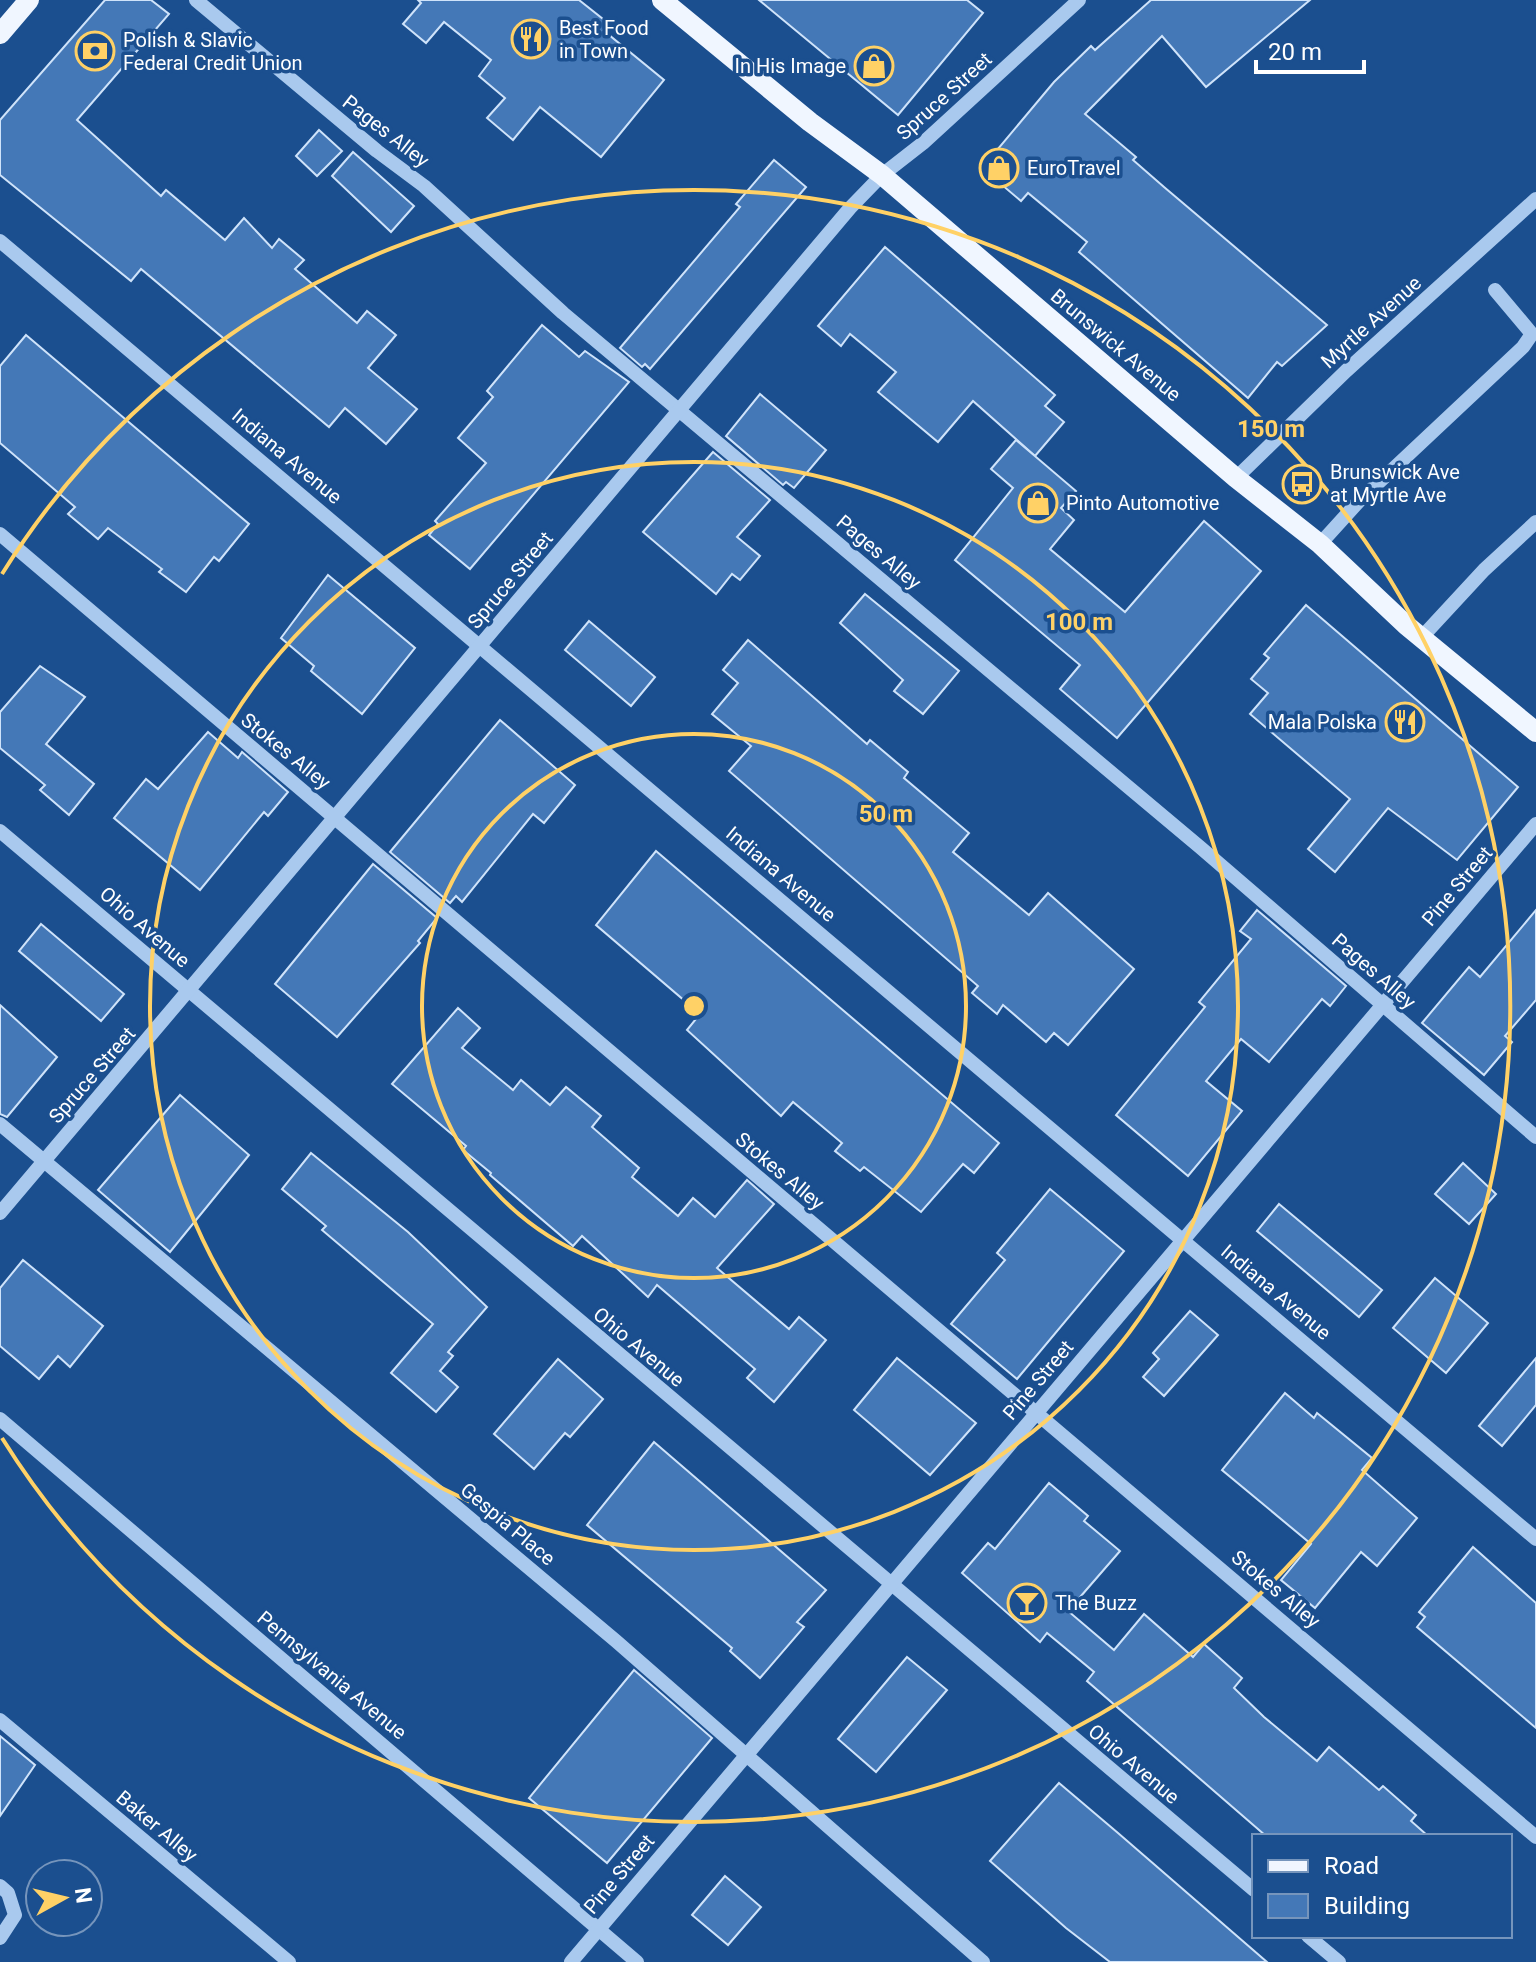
<svg xmlns="http://www.w3.org/2000/svg" width="1536" height="1962" font-family="Roboto,sans-serif">
<style>
.building{fill:#4478b7;stroke:#cfe3fa;stroke-width:2}
.lines{fill:none;stroke-linecap:round;stroke-linejoin:round}
.minor{stroke:#a9c9ee;stroke-width:14}
.major{stroke:#f0f6ff;stroke-width:20}
.ring{fill:none;stroke:#ffd166;stroke-width:4}
.labels{text-anchor:middle;dominant-baseline:central;stroke-width:7;stroke-linejoin:round;paint-order:stroke}
.poi-label{font-size:20px;fill:#fff;stroke:#1b4f8f;text-anchor:start}
.street-label{font-size:20px;fill:#fff;stroke:#1b4f8f}
.centre{fill:#ffd166;stroke:#1b4f8f;stroke-width:4}
.ring-label{font-size:24px;text-anchor:middle;font-weight:bold;fill:#ffd166;stroke:#1b4f8f;stroke-width:7;stroke-linejoin:round;paint-order:stroke}
</style>
<rect width="100%" height="100%" fill="#1b4f8f"/>
<g class="building">
<polygon points="105,0 151,0 169,14 77,120 161,196 166,190 225,240 244,218 272,248 279,239 304,260 295,269 357,323 367,311 396,335 368,368 417,409 386,444 345,408 329,427 141,269 131,281 0,175 0,120"/>
<polygon points="418,0 579,0 608,23 603,30 664,80 601,157 540,107 513,140 487,118 505,98 479,76 491,60 444,22 426,43 403,24 421,3"/>
<polygon points="759,0 967,0 983,13 898,115"/>
<polygon points="1151,0 1310,0 1206,87 1162,36 1085,114 1136,157 1133,160 1164,187 1327,325 1282,366 1277,362 1248,398 1079,252 1087,242 1028,193 1021,201 982,168 1054,82 1091,46 1095,50"/>
<polygon points="319,130 342,151 317,176 296,156"/>
<polygon points="353,152 414,206 391,232 332,176"/>
<polygon points="774,160 806,187 650,369 645,364 642,367 620,348 740,207 736,204"/>
<polygon points="885,247 1055,395 1045,406 1064,422 1035,456 973,401 938,442 878,392 896,372 850,334 841,346 818,326"/>
<polygon points="542,325 579,357 585,351 629,382 470,569 429,535 438,524 435,521 486,463 458,438 493,397 487,391"/>
<polygon points="26,335 249,524 219,561 214,557 186,592 159,572 162,569 108,528 98,539 68,514 75,507 0,443 0,366"/>
<polygon points="760,394 826,450 794,488 786,482 783,485 726,436"/>
<polygon points="1016,440 1076,491 1061,508 1074,520 1050,549 1125,612 1204,521 1261,571 1117,738 1060,689 1080,665 955,560 1013,488 991,469"/>
<polygon points="713,452 770,500 737,537 760,556 740,580 732,574 716,594 643,532"/>
<polygon points="328,575 415,648 362,714 311,671 314,666 281,638"/>
<polygon points="865,594 959,671 923,714 894,691 903,680 840,623"/>
<polygon points="1306,605 1518,787 1457,860 1388,808 1335,872 1308,849 1350,799 1250,714 1268,693 1251,679 1269,658 1264,654"/>
<polygon points="589,621 655,677 631,706 565,650"/>
<polygon points="748,640 867,744 870,740 908,772 904,778 969,833 953,852 1029,915 1048,893 1134,969 1068,1045 1054,1033 1046,1042 1003,1005 997,1014 972,993 978,986 729,771 751,746 712,714 738,683 723,670"/>
<polygon points="40,666 85,697 46,744 94,784 69,815 40,790 45,785 0,748 0,712"/>
<polygon points="500,720 575,785 544,823 533,814 462,902 456,896 450,903 390,852"/>
<polygon points="208,732 238,758 242,752 288,792 268,816 264,812 200,890 114,818 146,779 158,789"/>
<polygon points="656,851 999,1143 974,1173 963,1164 921,1212 864,1167 860,1171 835,1151 842,1143 793,1102 781,1116 687,1030 700,1014 596,925"/>
<polygon points="373,864 437,918 418,941 420,943 337,1037 275,984"/>
<polygon points="1257,910 1346,986 1330,1006 1322,999 1269,1062 1241,1039 1206,1081 1242,1111 1188,1176 1116,1115 1205,1007 1199,1002 1251,939 1240,931"/>
<polygon points="1536,910 1536,1000 1505,1036 1512,1042 1484,1075 1422,1023 1469,967 1480,977"/>
<polygon points="41,924 124,994 101,1021 19,951"/>
<polygon points="0,1005 57,1057 7,1117 0,1114"/>
<polygon points="458,1008 480,1028 462,1048 513,1090 521,1080 550,1105 566,1087 601,1116 592,1127 639,1168 632,1177 678,1216 693,1198 715,1217 747,1180 774,1204 717,1268 789,1329 799,1317 826,1340 774,1402 747,1378 755,1369 657,1285 648,1297 582,1236 573,1246 490,1175 491,1173 463,1150 466,1146 392,1084"/>
<polygon points="180,1095 249,1155 170,1252 98,1190"/>
<polygon points="311,1153 408,1232 487,1307 448,1352 453,1356 440,1371 458,1387 436,1412 391,1373 433,1324 322,1230 326,1226 282,1189"/>
<polygon points="1463,1163 1496,1194 1469,1224 1435,1194"/>
<polygon points="1050,1189 1124,1251 1017,1379 951,1324 1005,1260 997,1253"/>
<polygon points="1279,1204 1382,1290 1359,1317 1257,1231"/>
<polygon points="23,1260 103,1326 70,1367 58,1356 39,1379 0,1346 0,1288"/>
<polygon points="1435,1278 1488,1323 1446,1373 1393,1328"/>
<polygon points="1190,1311 1218,1335 1164,1396 1143,1377 1159,1359 1153,1353"/>
<polygon points="897,1358 976,1423 930,1475 854,1410"/>
<polygon points="1536,1358 1536,1405 1502,1446 1479,1426"/>
<polygon points="558,1359 603,1399 570,1437 565,1433 534,1469 494,1434"/>
<polygon points="1285,1393 1314,1418 1317,1413 1372,1458 1362,1470 1417,1518 1377,1566 1361,1552 1315,1608 1281,1580 1311,1544 1222,1470"/>
<polygon points="654,1442 826,1590 797,1622 804,1627 760,1678 730,1651 732,1648 587,1525"/>
<polygon points="1049,1483 1088,1516 1084,1521 1120,1551 1068,1611 1114,1650 1144,1614 1193,1657 1204,1644 1242,1678 1234,1688 1264,1717 1317,1761 1329,1747 1379,1790 1383,1786 1416,1815 1411,1821 1428,1836 1266,1836 1087,1681 1094,1672 1047,1633 1040,1642 962,1573 988,1543 995,1549"/>
<polygon points="1473,1547 1536,1603 1536,1728 1417,1627 1425,1617 1419,1612"/>
<polygon points="907,1657 947,1690 876,1772 838,1739"/>
<polygon points="634,1670 712,1738 607,1863 529,1798"/>
<polygon points="0,1736 35,1765 0,1816"/>
<polygon points="1059,1783 1118,1833 1267,1962 1110,1962 1066,1928 990,1861"/>
<polygon points="725,1876 761,1907 728,1945 692,1915"/>
</g>
<g class="lines">
<g class="minor">
<polyline points="196,0 377,151 424,186 563,313 1201,848 1536,1137"/>
<polyline points="0,241 1536,1539"/>
<polyline points="1236,478 1346,371 1536,199"/>
<polyline points="0,534 1536,1837"/>
<polyline points="1320,544 1359,501 1523,347 1532,334 1495,290"/>
<polyline points="1422,637 1484,570 1536,522"/>
<polyline points="0,831 1254,1890"/>
<polyline points="0,1124 616,1641 983,1962"/>
<polyline points="0,1213 850,208 882,175 923,143 1079,0"/>
<polyline points="0,1419 637,1962"/>
<polyline points="0,1720 289,1962"/>
<polyline points="0,1886 8,1893 15,1915 0,1938"/>
<polyline points="1308,1936 1339,1962"/>
<polyline points="571,1962 1536,824"/>
</g>
<g class="major">
<polyline points="662,0 810,122 882,175 1236,478 1320,544 1406,625 1536,732"/>
<polyline points="0,34 29,0"/>
</g>
</g>
<g class="ring">
<circle cx="694" cy="1006" r="272"/>
<circle cx="694" cy="1006" r="544"/>
<path d="M2 574A816 816 0 1 1 2 1438"/>
</g>
<defs>
<symbol id="restaurant-ring" viewBox="-11 -11 22 22"><circle r="9.5" fill="#1b4f8f" stroke="#ffd166" stroke-width="1.5"/><path d="M-5-6h1v4h1v-4h1v4h1v-4h1v5L-1.5 .5V6h-2V.5L-5-1ZM5-6V6H3V1.5H1.5Q1.5-4 5-6Z" fill="#ffd166"/></symbol>
<symbol id="bank-ring" viewBox="-11 -11 22 22"><circle r="9.5" fill="#1b4f8f" stroke="#ffd166" stroke-width="1.5"/><path d="M-6-4H6V4H-6ZM0-2.3a2.3 2.3 0 1 0 0 4.6a2.3 2.3 0 1 0 0-4.6Z" fill="#ffd166"/></symbol>
<symbol id="shop-ring" viewBox="-11 -11 22 22"><circle r="9.5" fill="#1b4f8f" stroke="#ffd166" stroke-width="1.5"/><path d="M-5-2.5h2.3a2.7 3.5 0 0 1 5.4 0H5L5.5 6h-11ZM-1.5-2.5h3a1.5 2.3 0 0 0-3 0Z" fill="#ffd166"/></symbol>
<symbol id="bus-ring" viewBox="-11 -11 22 22"><circle r="9.5" fill="#1b4f8f" stroke="#ffd166" stroke-width="1.5"/><path d="M-5-6H5V4H4V6H2V4H-2V6H-4V4H-5ZM-3.5-4V0h7V-4ZM-3.5 1.2v1.5H-2V1.2ZM2 1.2v1.5H3.5V1.2Z" fill="#ffd166"/></symbol>
<symbol id="bar-ring" viewBox="-11 -11 22 22"><circle r="9.5" fill="#1b4f8f" stroke="#ffd166" stroke-width="1.5"/><path d="M-6-5H6L.8 .8V4.5H3.5V6h-7V4.5H-.8V.8Z" fill="#ffd166"/></symbol>
</defs>
<g fill-rule="evenodd">
<use href="#restaurant-ring" x="509" y="17" width="44" height="44"/>
<use href="#bank-ring" x="73" y="29" width="44" height="44"/>
<use href="#shop-ring" x="852" y="44" width="44" height="44"/>
<use href="#shop-ring" x="977" y="146" width="44" height="44"/>
<use href="#bus-ring" x="1280" y="462" width="44" height="44"/>
<use href="#shop-ring" x="1016" y="481" width="44" height="44"/>
<use href="#restaurant-ring" x="1383" y="700" width="44" height="44"/>
<use href="#bar-ring" x="1005" y="1581" width="44" height="44"/>
</g>
<g class="labels">
<g class="poi-label">
<text x="559" y="28">Best Food<tspan x="559" dy="23">in Town</tspan></text>
<text x="123" y="40">Polish &amp; Slavic<tspan x="123" dy="23">Federal Credit Union</tspan></text>
<text x="846" y="66" text-anchor="end">In His Image</text>
<text x="1027" y="168">EuroTravel</text>
<text x="1330" y="472">Brunswick Ave<tspan x="1330" dy="23">at Myrtle Ave</tspan></text>
<text x="1066" y="503">Pinto Automotive</text>
<text x="1377" y="722" text-anchor="end">Mala Polska</text>
<text x="1055" y="1603">The Buzz</text>
</g>
<g class="street-label">
<text transform="translate(944 96) rotate(-42)">Spruce Street</text>
<text transform="translate(386 131) rotate(38)">Pages Alley</text>
<text transform="translate(1371 322) rotate(-42)">Myrtle Avenue</text>
<text transform="translate(1116 345) rotate(40)">Brunswick Avenue</text>
<text transform="translate(287 456) rotate(40)">Indiana Avenue</text>
<text transform="translate(879 552) rotate(40)">Pages Alley</text>
<text transform="translate(510 580) rotate(-50)">Spruce Street</text>
<text transform="translate(286 751) rotate(39)">Stokes Alley</text>
<text transform="translate(781 874) rotate(40)">Indiana Avenue</text>
<text transform="translate(1457 886) rotate(-50)">Pine Street</text>
<text transform="translate(145 927) rotate(41)">Ohio Avenue</text>
<text transform="translate(1374 971) rotate(41)">Pages Alley</text>
<text transform="translate(92 1075) rotate(-49)">Spruce Street</text>
<text transform="translate(780 1171) rotate(40)">Stokes Alley</text>
<text transform="translate(1276 1292) rotate(40)">Indiana Avenue</text>
<text transform="translate(639 1347) rotate(40)">Ohio Avenue</text>
<text transform="translate(1038 1380) rotate(-50)">Pine Street</text>
<text transform="translate(508 1524) rotate(40)">Gespia Place</text>
<text transform="translate(1276 1589) rotate(40)">Stokes Alley</text>
<text transform="translate(332 1675) rotate(40)">Pennsylvania Avenue</text>
<text transform="translate(1134 1764) rotate(40)">Ohio Avenue</text>
<text transform="translate(157 1826) rotate(40)">Baker Alley</text>
<text transform="translate(619 1874) rotate(-50)">Pine Street</text>
</g>
</g>
<circle cx="694" cy="1006" r="12" class="centre"/>
<g class="ring-label">
<text x="1271" y="437">150 m</text>
<text x="1079" y="630">100 m</text>
<text x="886" y="822">50 m</text>
</g>
<rect x="1252" y="1834" width="260" height="104" fill="#1b4f8f" stroke="#7695bc" stroke-width="2"/>
<rect x="1268" y="1860" width="40" height="12" fill="#f0f6ff" stroke="#7695bc" stroke-width="2"/>
<text x="1324" y="1874" font-size="24" fill="#ffffff">Road</text>
<rect x="1268" y="1894" width="40" height="24" fill="#4478b7" stroke="#7695bc" stroke-width="2"/>
<text x="1324" y="1914" font-size="24" fill="#ffffff">Building</text>
<g transform="translate(64 1898) rotate(82)"><circle r="38" fill="#1b4f8f" stroke="#7695bc" stroke-width="2"/>
<path d="M0-6L14 30L0 20L-14 30Z" fill="#ffd166"/>
<text y="-12" font-size="22" font-weight="bold" text-anchor="middle" fill="#ffffff">N</text>
</g>
<path d="M1256 60v12h108v-12" fill="none" stroke="#ffffff" stroke-width="4"/>
<text x="1268" y="60" font-size="24" fill="#ffffff" stroke="#1b4f8f" stroke-width="6" paint-order="stroke">20 m</text>
</svg>
